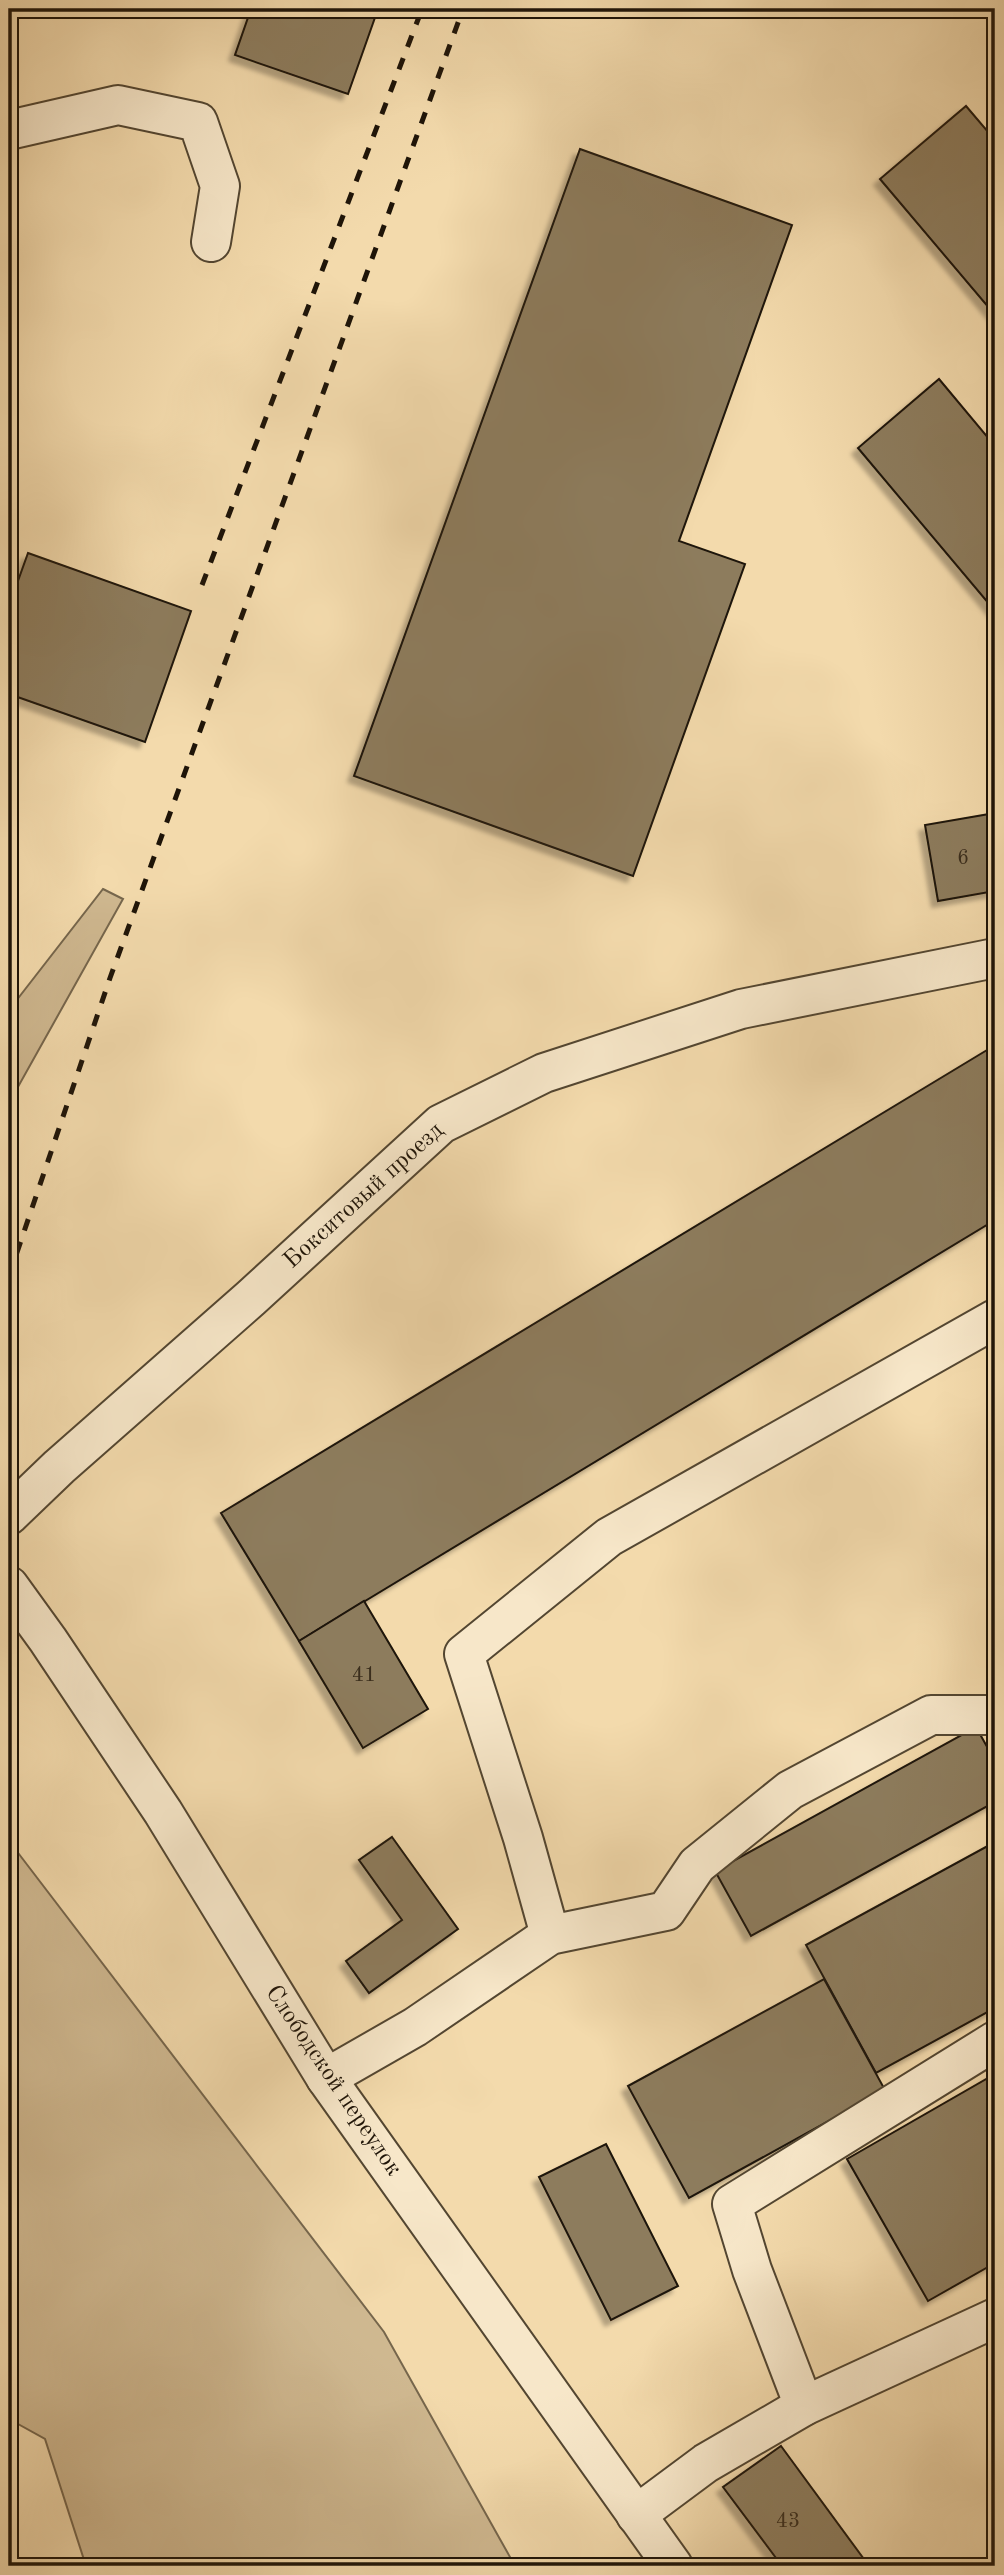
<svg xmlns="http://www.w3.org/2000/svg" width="1004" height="2575" font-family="'Old Standard TT',serif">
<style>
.green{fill:#cfb890;stroke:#76664c;stroke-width:2}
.building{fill:#8d7b5d;stroke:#1e1408;stroke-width:2;filter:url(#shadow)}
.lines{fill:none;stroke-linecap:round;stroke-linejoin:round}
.minor-casing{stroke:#534631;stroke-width:42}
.minor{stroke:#f7e7c9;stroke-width:38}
.rail{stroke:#1e1408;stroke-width:5;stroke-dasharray:12 12;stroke-linecap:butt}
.labels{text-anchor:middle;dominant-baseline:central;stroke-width:7;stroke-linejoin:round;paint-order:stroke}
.number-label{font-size:21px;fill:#3a2e1d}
.street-label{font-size:24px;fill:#1e1408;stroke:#f7e7c9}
</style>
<defs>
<filter id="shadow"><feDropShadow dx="-6" dy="6" stdDeviation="2" flood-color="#0004"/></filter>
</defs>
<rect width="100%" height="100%" fill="#f3daac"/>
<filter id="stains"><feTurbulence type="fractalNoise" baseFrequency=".00286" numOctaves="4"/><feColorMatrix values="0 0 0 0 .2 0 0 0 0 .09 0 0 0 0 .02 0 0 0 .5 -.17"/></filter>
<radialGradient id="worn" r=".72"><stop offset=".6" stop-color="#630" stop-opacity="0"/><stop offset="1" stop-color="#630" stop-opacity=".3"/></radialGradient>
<g class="green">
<polygon points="103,889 123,899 9,1103 9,1010"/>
<polygon points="9,1841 384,2332 515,2566 86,2566 45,2439 9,2419"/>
<polygon points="9,2530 20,2566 9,2566"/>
</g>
<g class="building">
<polygon points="251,9 378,9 348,94 235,55"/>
<polygon points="966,106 995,140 995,315 880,179"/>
<polygon points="580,149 792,225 679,541 745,564 633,876 354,776"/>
<polygon points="939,379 995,446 995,611 858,448"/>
<polygon points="28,553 191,611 145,742 9,694 9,606"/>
<polygon points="995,813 995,891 938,901 925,825"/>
<polygon points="992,1047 995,1052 995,1220 299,1641 221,1513"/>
<polygon points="364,1601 428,1709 363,1748 299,1641"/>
<polygon points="976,1727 995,1761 995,1802 751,1936 715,1871"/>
<polygon points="392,1837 458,1929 369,1993 346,1961 402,1920 359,1860"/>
<polygon points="995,1842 995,2008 876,2073 806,1945"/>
<polygon points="824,1979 885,2090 689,2198 628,2086"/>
<polygon points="995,2074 995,2263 928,2301 847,2159"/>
<polygon points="606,2144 678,2286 611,2320 539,2177"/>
<polygon points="781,2446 869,2566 782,2566 723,2487"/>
</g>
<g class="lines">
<defs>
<g id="minor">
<polyline points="9,130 118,105 198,122 220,186 211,242"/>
<polyline points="9,1515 59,1467 251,1298 441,1124 544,1073 741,1009 995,958"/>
<polyline points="9,1586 48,1640 163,1812 326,2078 673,2566"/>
<polyline points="550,1935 523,1838 464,1654 609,1537 995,1319"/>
<polyline points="326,2078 415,2027 550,1935 666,1911 697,1865 790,1790 931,1715 995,1715"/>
<polyline points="804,2406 752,2270 732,2204 995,2041"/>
<polyline points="636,2515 706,2463 804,2406 995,2318"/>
</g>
</defs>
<use href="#minor" class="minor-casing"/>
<use href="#minor" class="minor"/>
<g class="rail">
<polyline points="202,585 422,9"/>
<polyline points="9,1276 110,978 463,9"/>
</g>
</g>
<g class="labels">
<g class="number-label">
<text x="963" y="858">6</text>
<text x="364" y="1675">41</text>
<text x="788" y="2521">43</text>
</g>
<g class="street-label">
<text transform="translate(364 1196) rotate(-42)">Бокситовый проезд</text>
<text transform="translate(333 2081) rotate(56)">Слободской переулок</text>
</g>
</g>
<rect width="1004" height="2575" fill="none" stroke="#f3daac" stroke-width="35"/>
<rect x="10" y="10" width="983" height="2554" fill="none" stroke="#1e1408" stroke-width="3.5"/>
<rect x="18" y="18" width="969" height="2540" fill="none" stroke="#1e1408" stroke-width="2"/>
<rect width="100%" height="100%" filter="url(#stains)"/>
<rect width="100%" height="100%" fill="url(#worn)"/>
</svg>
